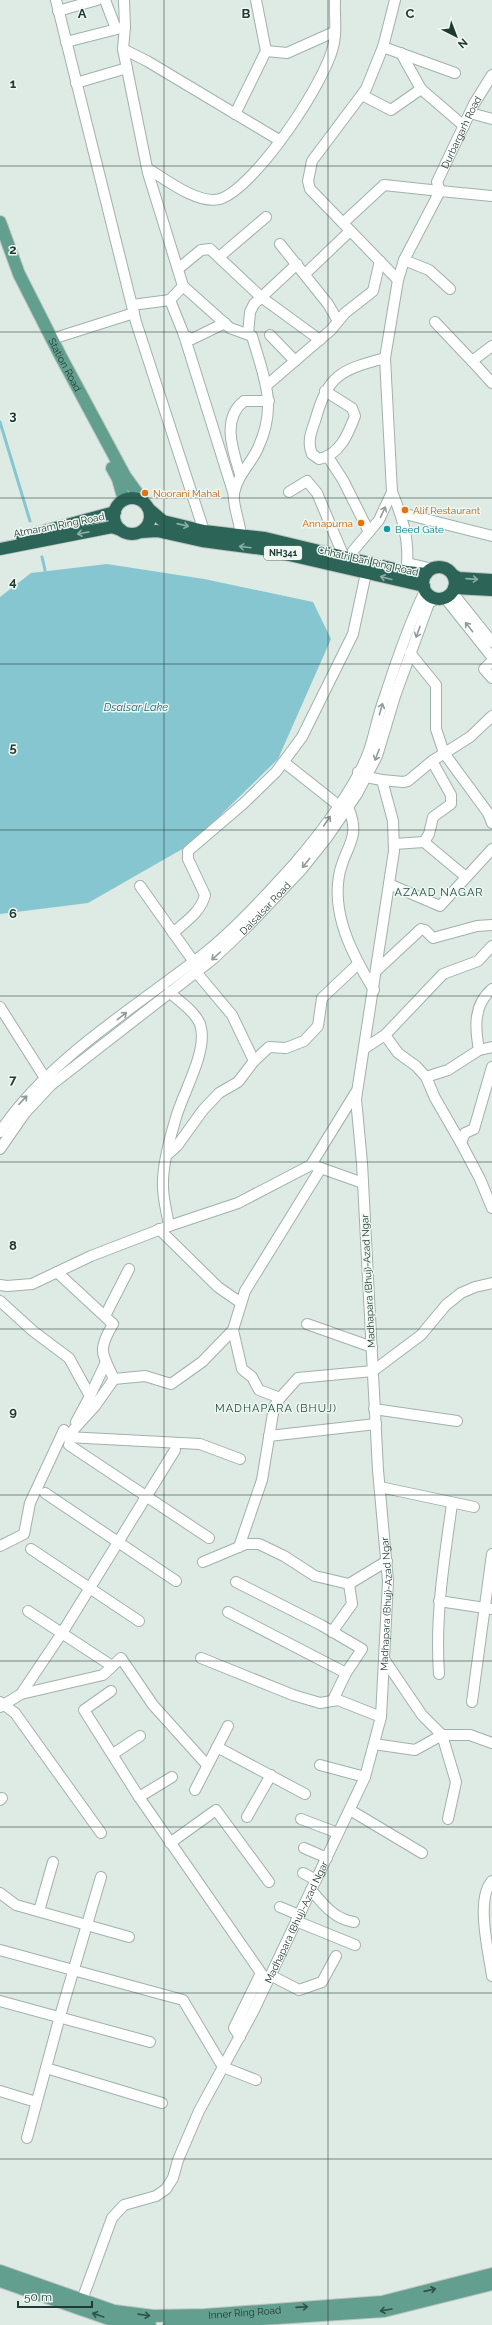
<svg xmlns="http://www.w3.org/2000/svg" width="492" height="2325" font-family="Raleway,sans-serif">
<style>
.water{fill:#85c6d0}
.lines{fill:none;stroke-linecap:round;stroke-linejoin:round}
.stream{stroke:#85c6d0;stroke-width:3}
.minor-casing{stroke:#a1b1ab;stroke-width:12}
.major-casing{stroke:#bcc4c2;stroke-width:14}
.highway-casing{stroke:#bcc4c2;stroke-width:14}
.minor{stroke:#fff;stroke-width:10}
.major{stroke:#629f8e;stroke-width:12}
.highway{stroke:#2c6558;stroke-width:12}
.oneway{stroke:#909c98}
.oneway2{stroke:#8daea5}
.oneway3{stroke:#305249}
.grid{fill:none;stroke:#203932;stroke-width:1;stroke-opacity:0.55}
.food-dot{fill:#e8710a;stroke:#eef7f2;stroke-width:1.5}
.culture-dot{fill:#0f9aa8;stroke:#eef7f2;stroke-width:1.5}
.labels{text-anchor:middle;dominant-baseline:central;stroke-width:3;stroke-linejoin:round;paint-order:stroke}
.shield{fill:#eef7f2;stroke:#5e726c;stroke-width:1}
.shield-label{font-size:9px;font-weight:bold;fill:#203932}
.street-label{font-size:10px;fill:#203932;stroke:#eef7f2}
.food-label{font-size:10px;fill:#c56008;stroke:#eef7f2;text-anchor:start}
.culture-label{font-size:10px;fill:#0d838f;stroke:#eef7f2;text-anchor:start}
.water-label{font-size:11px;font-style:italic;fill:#1a6874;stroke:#eef7f2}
.neighbourhood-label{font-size:11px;letter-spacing:1px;fill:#1c4b3e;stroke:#eef7f2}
.grid-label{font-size:13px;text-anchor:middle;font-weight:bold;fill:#203932;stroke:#eef7f2;stroke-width:3;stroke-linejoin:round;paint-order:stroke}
</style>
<rect width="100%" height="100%" fill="#deeae4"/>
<polygon class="water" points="107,564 204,579 313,602 331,639 278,759 191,844 88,903 0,914 0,597 31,573"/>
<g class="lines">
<g class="stream">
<polyline points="0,422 30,521"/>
<polyline points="42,557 45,570"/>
</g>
<defs>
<g id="minor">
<polyline points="56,0 136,322 204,531"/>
<polyline points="105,0 116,29"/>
<polyline points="395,0 383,47 366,89 312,161 308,181 310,189 398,280"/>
<polyline points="58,11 97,0"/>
<path d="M125 27 123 49 148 173 183 286 230 328 252 336C264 378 278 405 258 448 251 464 238 474 234 493 232 503 240 523 241 535"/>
<polyline points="66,42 125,27 124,0"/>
<polyline points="383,47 455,73"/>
<polyline points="123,49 147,61 279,140"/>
<polyline points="266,51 287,53 334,32"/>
<polyline points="401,53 421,89"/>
<polyline points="76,83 127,68"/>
<polyline points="362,95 391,110 421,89 464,126"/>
<polyline points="470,113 492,119"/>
<polyline points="235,114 266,51 256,0"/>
<path d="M147 168C165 179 198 205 220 199 255 188 329 78 334 42 337 29 334 14 335 0"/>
<path id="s1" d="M343 223 384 185 440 191 437 182 474 104 492 75"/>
<polyline points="280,244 328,304 338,321"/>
<polyline points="219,257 266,217"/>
<polyline points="404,260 429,270 450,289"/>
<polyline points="178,269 201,250 210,249 261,297 320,340"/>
<polyline points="305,274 350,231"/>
<polyline points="170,300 183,286"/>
<polyline points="132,305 170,300 184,335 192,339 225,323"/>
<polyline points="435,322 472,361 492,346"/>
<polyline points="248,334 250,312 254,304 297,264"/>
<polyline points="184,335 234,495"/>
<polyline points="270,335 295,361"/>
<polyline points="52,339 134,313"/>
<polyline points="472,361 492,383"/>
<polyline points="267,385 331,330 345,313 373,291 380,261"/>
<path d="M325 391 352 408 355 416C348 434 340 455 319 459L312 454C307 442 311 432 315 421 328 374 341 370 385 358"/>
<polyline points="328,457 343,480 369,532"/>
<path d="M240 474C233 451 221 419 244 401H269"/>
<polyline points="289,492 307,481 317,493 344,557"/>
<polyline points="401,513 492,536"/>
<polyline points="353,551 379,520 392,492"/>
<path d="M433 569 407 563C409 538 402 516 392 492L385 358 398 280 404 260 440 191 492 196"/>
<polyline points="452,592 492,642"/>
<polyline points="445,598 492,657"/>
<polyline points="410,653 436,685 436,729 444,753 488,813 492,823"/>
<polyline points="492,661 484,669 492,678"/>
<polyline points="285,763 338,805"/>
<polyline points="382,780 403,782 408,781 432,761 470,737 492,716"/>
<path d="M348 807C361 837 347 844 340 871 330 913 353 956 374 990"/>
<polyline points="424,842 466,877"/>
<polyline points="394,844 424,842 429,834 433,817 451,804 451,795 432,761"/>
<polyline points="389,884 440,906 492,849"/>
<polyline points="140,886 194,962"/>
<path d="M173 933C185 922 201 912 205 895L188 859V851L243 804 276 772 302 737 353 634 366 573"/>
<polyline points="377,970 421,929 425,930 433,938 477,926 492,925"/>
<polyline points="0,1007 45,1078"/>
<polyline points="385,1035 398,1053 416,1066 426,1077 435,1098 461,1143"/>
<polyline points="365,1048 385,1035 443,974 478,961 492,946"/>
<path d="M479 1050C475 1028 473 1005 492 989"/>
<polyline points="254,1061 269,1047 286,1048 304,1041 318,1026 322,998 358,964"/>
<polyline points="492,1067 474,1129 465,1133 461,1143 480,1179 492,1208"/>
<polyline points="426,1077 448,1070 479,1050 492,1047"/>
<path d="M0 1132C47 1060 137 1006 205 953 237 927 267 894 295 863 320 834 356 787 369 751 375 733 378 714 385 696 396 662 409 624 425 591"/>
<path id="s2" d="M0 1149 25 1113 51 1085 213 959 248 926 302 869 326 839 357 794 377 756 395 696 429 603 436 599"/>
<polyline points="168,1154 177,1146 203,1110 219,1093 238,1082 254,1061 232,1015 196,972"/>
<polyline points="315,1166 363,1183"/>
<polyline points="321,1168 245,1291 233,1330 242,1369 252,1377 259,1390 280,1398 298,1378 373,1371 421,1335 446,1305 461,1293 475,1287 492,1283"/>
<path d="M169 1226C167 1213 163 1199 163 1187 162 1166 169 1141 175 1121 181 1096 207 1054 201 1028 199 1014 179 1001 169 992"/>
<polyline points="159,1229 218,1287 241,1303"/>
<path d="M57 1272 113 1324C97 1351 102 1353 114 1379"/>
<polyline points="0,1285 7,1286 32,1284 91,1256 169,1226 238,1203 311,1165 356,1092"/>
<polyline points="0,1301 33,1331 69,1358 90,1396 76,1422"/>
<polyline points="105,1316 129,1269"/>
<polyline points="307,1324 372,1347"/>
<polyline points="90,1396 106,1362"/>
<polyline points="374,1409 457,1421"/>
<polyline points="269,1436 376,1424"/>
<polyline points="67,1437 95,1406 114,1379 145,1376 171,1384 202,1362 233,1330"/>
<polyline points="69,1445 209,1538"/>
<polyline points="380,1487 474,1507"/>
<polyline points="45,1493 176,1581"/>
<polyline points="0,1546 24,1534 30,1503 64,1430 67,1437 200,1444 240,1459"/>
<polyline points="239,1547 262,1480 274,1407 280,1398"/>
<polyline points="31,1549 139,1621"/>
<polyline points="203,1562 246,1544 259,1544 284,1556 315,1576 349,1584 352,1604 332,1632"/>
<polyline points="236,1582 321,1625 362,1649 346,1673 333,1700"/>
<polyline points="349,1584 387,1561"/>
<polyline points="439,1601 492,1609"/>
<polyline points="28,1611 112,1666"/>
<polyline points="228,1612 346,1673"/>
<polyline points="201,1658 293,1695 320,1703 338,1700 381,1717"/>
<polyline points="384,1659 422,1715 442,1735 470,1735 492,1743"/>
<path d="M439 1674C435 1616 444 1561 452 1504"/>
<polyline points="111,1691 84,1710 139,1797 261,1973 234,2028 240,2037"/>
<polyline points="21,1694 103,1675 121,1658 153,1705 207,1765"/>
<polyline points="0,1702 15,1713 101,1833"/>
<polyline points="472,1702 492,1554"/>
<polyline points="0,1707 21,1694 62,1633 175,1450"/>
<polyline points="374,1744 415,1750 442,1735 456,1782 448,1819"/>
<polyline points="217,1747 305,1794"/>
<polyline points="113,1754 140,1736"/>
<polyline points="320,1765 365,1777"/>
<polyline points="195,1790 228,1726"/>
<polyline points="139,1797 172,1777"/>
<polyline points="0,1800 2,1798"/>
<polyline points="350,1810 422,1853"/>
<polyline points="247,1817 271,1775"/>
<polyline points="301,1819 338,1833"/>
<polyline points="170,1843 216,1810 269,1882"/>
<polyline points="304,1848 327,1858"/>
<polyline points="303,1873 316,1880"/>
<path d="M492 1881C475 1899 489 1953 492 1976"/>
<path d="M311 1890C324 1905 334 1919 354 1922"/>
<polyline points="0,1893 16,1905 129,1937"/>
<polyline points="280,1907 299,1915"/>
<polyline points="39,1911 53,1862"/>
<polyline points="296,1921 355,1945"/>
<polyline points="0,1950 183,2000 223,2067 256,2080"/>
<polyline points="270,1975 299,1990 322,1982 336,1956"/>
<polyline points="0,2001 150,2042"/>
<polyline points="46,2068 162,2103"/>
<polyline points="0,2091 36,2102"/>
<polyline points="27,2138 60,2016 101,1877"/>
<path id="s3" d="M82 2300 112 2218 124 2205 156 2196 166 2189 173 2178 178 2160 199 2111 253 2012 365 1777 381 1717 388 1581 378 1470 362 1163 356 1099 394 851 393 821 382 780 366 777 358 772"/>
</g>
<g id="major">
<path id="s4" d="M0 222 19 274 60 355 125 476 143 501"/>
<polyline points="112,468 118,479 124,500"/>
<path id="s5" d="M0 2271 114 2311 153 2316 205 2315 382 2302 492 2274"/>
<polyline points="0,2281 112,2320 150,2325"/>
<polyline points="169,2325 384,2311 492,2284"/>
</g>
<g id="highway">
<circle cx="132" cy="516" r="18"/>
<polyline points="149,509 163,521 204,531 265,538 407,572 426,574"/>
<polyline points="141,532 157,531 202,541 263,549 424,586"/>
<polyline points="22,537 115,512"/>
<polyline points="0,549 112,527 121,530"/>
<circle cx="439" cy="583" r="16"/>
<polyline points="453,575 459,578 492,580"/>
<polyline points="454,588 492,590"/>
</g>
</defs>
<use href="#minor" class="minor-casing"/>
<use href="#major" class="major-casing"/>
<use href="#highway" class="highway-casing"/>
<use href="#minor" class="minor"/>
<use href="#major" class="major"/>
<use href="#highway" class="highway"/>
</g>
<defs><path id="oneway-shaft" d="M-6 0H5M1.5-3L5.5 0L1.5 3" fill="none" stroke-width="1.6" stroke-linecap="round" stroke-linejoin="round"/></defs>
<g class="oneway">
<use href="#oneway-shaft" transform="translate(383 512) rotate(-65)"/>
<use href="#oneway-shaft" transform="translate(469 627) rotate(-128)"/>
<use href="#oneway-shaft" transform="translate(418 632) rotate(110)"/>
<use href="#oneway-shaft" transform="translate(381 709) rotate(-74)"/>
<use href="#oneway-shaft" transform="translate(377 755) rotate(111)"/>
<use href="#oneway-shaft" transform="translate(327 821) rotate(-56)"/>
<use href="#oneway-shaft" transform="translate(306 863) rotate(129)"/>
<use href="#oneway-shaft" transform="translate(216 956) rotate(138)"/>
<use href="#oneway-shaft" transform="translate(122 1016) rotate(-38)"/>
<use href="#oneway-shaft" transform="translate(23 1100) rotate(-47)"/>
</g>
<g class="oneway2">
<use href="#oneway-shaft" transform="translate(183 525) rotate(13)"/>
<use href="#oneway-shaft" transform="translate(83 533) rotate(169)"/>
<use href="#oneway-shaft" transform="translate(245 547) rotate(-173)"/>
<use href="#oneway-shaft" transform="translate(386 578) rotate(-165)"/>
<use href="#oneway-shaft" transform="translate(472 579) rotate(4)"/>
</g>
<g class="oneway3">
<use href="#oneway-shaft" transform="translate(430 2290) rotate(-13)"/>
<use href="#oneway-shaft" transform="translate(302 2307) rotate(-4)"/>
<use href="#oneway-shaft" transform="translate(386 2310) rotate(170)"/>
<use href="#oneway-shaft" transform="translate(98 2315) rotate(-161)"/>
<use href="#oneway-shaft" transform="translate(144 2315) rotate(8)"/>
</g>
<path class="grid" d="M164 0V2325M328 0V2325M0 166H492M0 332H492M0 498H492M0 664H492M0 830H492M0 996H492M0 1162H492M0 1329H492M0 1495H492M0 1661H492M0 1827H492M0 1993H492M0 2159H492"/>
<g class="food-dot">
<circle cx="145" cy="493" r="4"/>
<circle cx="405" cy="510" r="4"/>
<circle cx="361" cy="523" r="4"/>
</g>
<circle class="culture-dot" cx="387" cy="529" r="4"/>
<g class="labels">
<rect class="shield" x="264" y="546" width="38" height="14" rx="3"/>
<g class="shield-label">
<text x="283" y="553">NH341</text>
</g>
<g class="street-label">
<text stroke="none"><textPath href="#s1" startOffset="177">Durbargarh Road</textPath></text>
<text stroke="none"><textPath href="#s4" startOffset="157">Station Road</textPath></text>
<text transform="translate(59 525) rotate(-11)">Atmaram Ring Road</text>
<text transform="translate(368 561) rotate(13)">Chhatri Bari Ring Road</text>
<text stroke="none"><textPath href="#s2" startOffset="360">Dalsalsar Road</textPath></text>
<text transform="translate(368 1281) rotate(-93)">Madhapara (Bhuj)-Azad Ngar</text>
<text stroke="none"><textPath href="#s3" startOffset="784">Madhapara (Bhuj)-Azad Ngar</textPath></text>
<text stroke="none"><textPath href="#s3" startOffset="448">Madhapara (Bhuj)-Azad Ngar</textPath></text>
<text stroke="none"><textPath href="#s5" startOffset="252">Inner Ring Road</textPath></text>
</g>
<g class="food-label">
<text x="153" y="493">Noorani Mahal</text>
<text x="413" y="510">Alif Restaurant</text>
<text x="353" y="523" text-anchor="end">Annapurna</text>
</g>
<g class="culture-label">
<text x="395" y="529">Beed Gate</text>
</g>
<g class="water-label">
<text x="136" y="707">Dsalsar Lake</text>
</g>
<g class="neighbourhood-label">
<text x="439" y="892">AZAAD NAGAR</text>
<text x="276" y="1408">MADHAPARA (BHUJ)</text>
</g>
</g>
<g class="grid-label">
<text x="82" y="18">A</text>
<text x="246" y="18">B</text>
<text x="410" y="18">C</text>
<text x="13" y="88">1</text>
<text x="13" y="254">2</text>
<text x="13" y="420">3</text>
<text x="13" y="586">4</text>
<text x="13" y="752">5</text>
<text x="13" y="918">6</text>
<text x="13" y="1084">7</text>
<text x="13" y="1250">8</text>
<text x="13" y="1416">9</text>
</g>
<g transform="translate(456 36) rotate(138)" stroke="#eef7f2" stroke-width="3" paint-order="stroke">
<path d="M0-3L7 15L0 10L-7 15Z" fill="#203932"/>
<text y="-6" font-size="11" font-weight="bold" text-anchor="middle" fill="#203932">N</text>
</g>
<path d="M18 2301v6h74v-6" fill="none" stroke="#203932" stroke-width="2"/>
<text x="24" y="2301" font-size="12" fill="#203932" stroke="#eef7f2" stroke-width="3" paint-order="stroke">50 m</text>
</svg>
